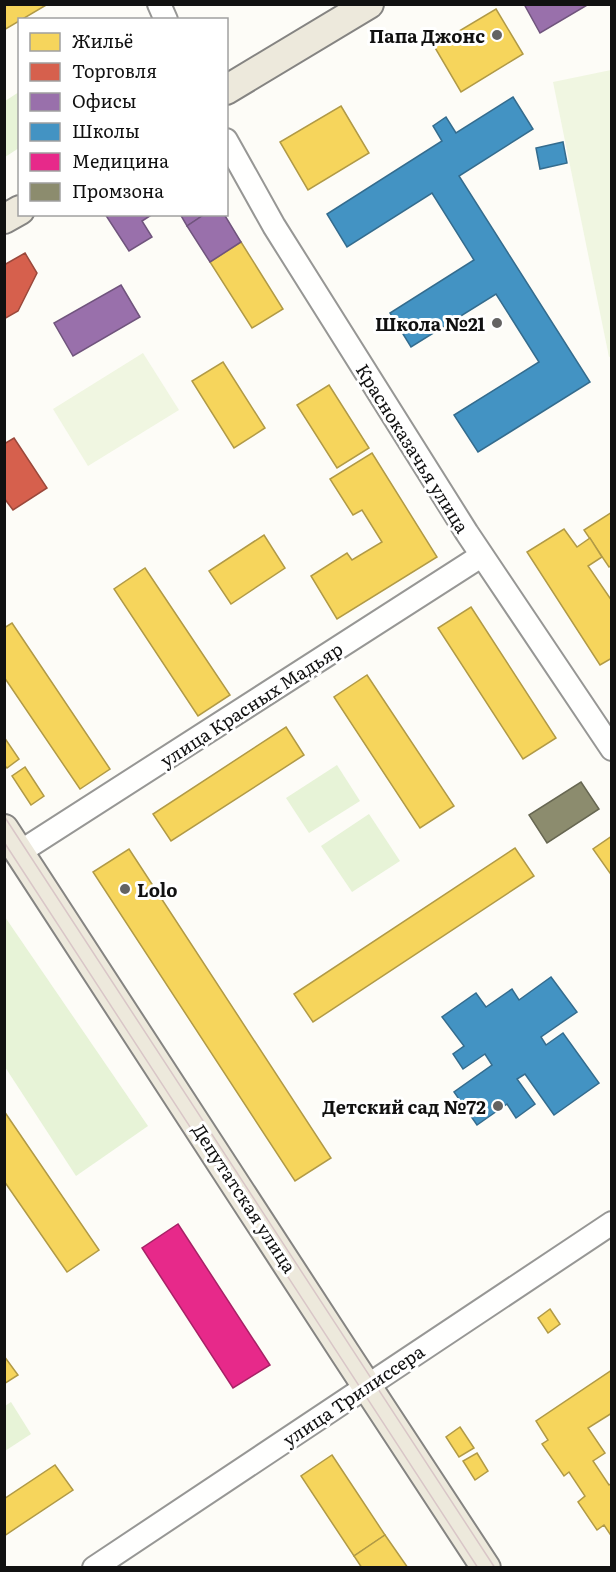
<svg xmlns="http://www.w3.org/2000/svg" width="616" height="1572" font-family="Literata,serif">
<style>
.green{fill:#e7f3d7}
.pitch{fill:#f0f6e1}
.homes{fill:#f6d55c;stroke:#b19a46;stroke-width:1.5}
.shops{fill:#d6604d;stroke:#9b483b;stroke-width:1.5}
.offices{fill:#9970ab;stroke:#70547d;stroke-width:1.5}
.schools{fill:#4393c3;stroke:#346c8e;stroke-width:1.5}
.health{fill:#e7298a;stroke:#a72266;stroke-width:1.5}
.industry{fill:#8c8c6e;stroke:#676752;stroke-width:1.5}
.lines{fill:none;stroke-linecap:round;stroke-linejoin:round}
.minor-casing{stroke:#979795;stroke-width:26}
.major-casing{stroke:#858482;stroke-width:32}
.minor{stroke:#fffffe;stroke-width:22}
.major{stroke:#ede9dc;stroke-width:28}
.tram{stroke:#d9c6c7;stroke-width:1.5}
.poi-dot{fill:#646362;stroke:#fff;stroke-width:2}
.labels{text-anchor:middle;dominant-baseline:central;stroke-width:6;stroke-linejoin:round;paint-order:stroke}
.poi-label{font-size:18px;font-weight:bold;fill:#111;stroke:#fff;text-anchor:end}
.street-label{font-size:18px;fill:#111;stroke:#fff}
</style>
<rect width="100%" height="100%" fill="#fdfcf7"/>
<g class="green">
<polygon points="19,92 19,148 5,157 5,101"/>
<polygon points="337,765 360,801 309,833 286,798"/>
<polygon points="369,814 400,861 352,892 321,846"/>
<polygon points="5,917 148,1126 76,1176 5,1067"/>
<polygon points="11,1402 31,1434 5,1451 5,1406"/>
</g>
<g class="pitch">
<polygon points="611,70 612,356 609,357 553,82"/>
<polygon points="143,353 179,410 88,466 53,409"/>
</g>
<g class="homes">
<polygon points="4,4 48,4 4,30"/>
<polygon points="496,9 523,54 461,92 434,46"/>
<polygon points="341,106 369,153 308,190 280,142"/>
<polygon points="241,242 283,309 252,328 210,262"/>
<polygon points="223,362 265,428 234,448 192,381"/>
<polygon points="329,385 369,448 337,468 297,405"/>
<polygon points="372,453 437,557 337,619 311,576 347,553 352,560 382,542 362,510 353,515 330,479"/>
<polygon points="612,512 612,565 609,567 584,530"/>
<polygon points="564,529 577,547 590,538 602,557 588,566 612,601 612,658 600,665 527,552"/>
<polygon points="264,535 285,568 231,604 209,571"/>
<polygon points="145,568 230,695 198,716 114,589"/>
<polygon points="471,607 556,738 523,759 438,628"/>
<polygon points="12,623 110,769 80,789 4,677 4,628"/>
<polygon points="367,675 454,806 420,828 334,697"/>
<polygon points="286,727 304,755 171,841 153,814"/>
<polygon points="4,737 19,759 7,768 4,765"/>
<polygon points="25,767 44,796 31,805 12,776"/>
<polygon points="612,836 612,876 593,849"/>
<polygon points="515,848 534,876 313,1022 294,994"/>
<polygon points="129,849 331,1158 295,1181 93,872"/>
<polygon points="4,1111 99,1250 67,1272 4,1181"/>
<polygon points="550,1309 560,1324 548,1333 538,1318"/>
<polygon points="4,1356 18,1375 4,1384"/>
<polygon points="612,1370 612,1413 588,1428 605,1453 593,1461 609,1485 612,1483 612,1537 604,1525 597,1530 578,1502 585,1496 569,1472 564,1476 542,1444 548,1440 536,1421"/>
<polygon points="460,1427 474,1448 459,1457 446,1437"/>
<polygon points="477,1453 488,1471 475,1480 463,1461"/>
<polygon points="332,1455 385,1535 354,1556 301,1476"/>
<polygon points="55,1465 73,1490 4,1536 4,1499"/>
<polygon points="385,1535 408,1568 362,1568 354,1556"/>
</g>
<g class="shops">
<polygon points="25,253 37,273 18,311 4,319 4,265"/>
<polygon points="14,438 47,488 13,510 4,498 4,444"/>
</g>
<g class="offices">
<polygon points="524,4 589,4 540,33"/>
<polygon points="105,214 153,214 142,221 152,237 129,251"/>
<polygon points="180,214 205,214 187,226"/>
<polygon points="205,214 224,214 241,242 210,262 187,226"/>
<polygon points="121,285 140,317 73,356 54,323"/>
</g>
<g class="schools">
<polygon points="513,97 533,129 459,176 590,382 478,452 454,415 539,362 496,294 411,347 390,313 474,260 432,193 347,247 327,214 442,141 433,126 446,117 456,133"/>
<polygon points="563,142 567,163 540,169 536,148"/>
<polygon points="551,977 577,1012 541,1037 546,1045 563,1033 599,1083 554,1115 525,1074 517,1079 535,1104 516,1118 507,1104 477,1125 454,1092 492,1065 485,1054 463,1069 453,1054 464,1046 442,1017 476,993 486,1007 512,989 519,1000"/>
</g>
<polygon class="health" points="178,1224 270,1365 233,1388 142,1248"/>
<polygon class="industry" points="581,782 599,809 547,843 529,815"/>
<g class="lines">
<defs>
<g id="minor">
<polyline points="159,4 166,20"/>
<polyline points="226,140 274,226 467,533 612,749"/>
<polyline points="20,852 481,556"/>
<polyline points="94,1568 612,1223"/>
</g>
<g id="major">
<polyline points="226,90 369,4"/>
<polyline points="4,219 20,210"/>
<polyline points="4,829 345,1353 486,1568"/>
</g>
</defs>
<use href="#minor" class="minor-casing"/>
<use href="#major" class="major-casing"/>
<use href="#minor" class="minor"/>
<use href="#major" class="major"/>
<g class="tram">
<polyline points="4,816 495,1568"/>
<polyline points="4,842 478,1568"/>
</g>
</g>
<g class="poi-dot">
<circle cx="497" cy="35" r="6"/>
<circle cx="497" cy="323" r="6"/>
<circle cx="125" cy="889" r="6"/>
<circle cx="498" cy="1106" r="6"/>
</g>
<g class="labels">
<g class="poi-label">
<text x="485" y="35">Папа Джонс</text>
<text x="485" y="323">Школа №21</text>
<text x="137" y="889" text-anchor="start">Lolo</text>
<text x="486" y="1106">Детский сад №72</text>
</g>
<g class="street-label">
<text transform="translate(413 448) rotate(58)">Красноказачья улица</text>
<text transform="translate(251 704) rotate(-33)">улица Красных Мадьяр</text>
<text transform="translate(245 1198) rotate(57)">Депутатская улица</text>
<text transform="translate(353 1395) rotate(-34)">улица Трилиссера</text>
</g>
</g>
<rect width="616" height="1572" fill="none" stroke="#111111" stroke-width="12"/>
<rect x="18" y="18" width="210" height="198" fill="#ffffff" stroke="#a0a0a0" stroke-width="1.5"/>
<rect x="30" y="33" width="30" height="18" fill="#f6d55c" stroke="#a0a0a0" stroke-width="1.5"/>
<text x="72" y="48" font-size="18" fill="#111111">Жильё</text>
<rect x="30" y="63" width="30" height="18" fill="#d6604d" stroke="#a0a0a0" stroke-width="1.5"/>
<text x="72" y="78" font-size="18" fill="#111111">Торговля</text>
<rect x="30" y="93" width="30" height="18" fill="#9970ab" stroke="#a0a0a0" stroke-width="1.5"/>
<text x="72" y="108" font-size="18" fill="#111111">Офисы</text>
<rect x="30" y="123" width="30" height="18" fill="#4393c3" stroke="#a0a0a0" stroke-width="1.5"/>
<text x="72" y="138" font-size="18" fill="#111111">Школы</text>
<rect x="30" y="153" width="30" height="18" fill="#e7298a" stroke="#a0a0a0" stroke-width="1.5"/>
<text x="72" y="168" font-size="18" fill="#111111">Медицина</text>
<rect x="30" y="183" width="30" height="18" fill="#8c8c6e" stroke="#a0a0a0" stroke-width="1.5"/>
<text x="72" y="198" font-size="18" fill="#111111">Промзона</text>
</svg>
